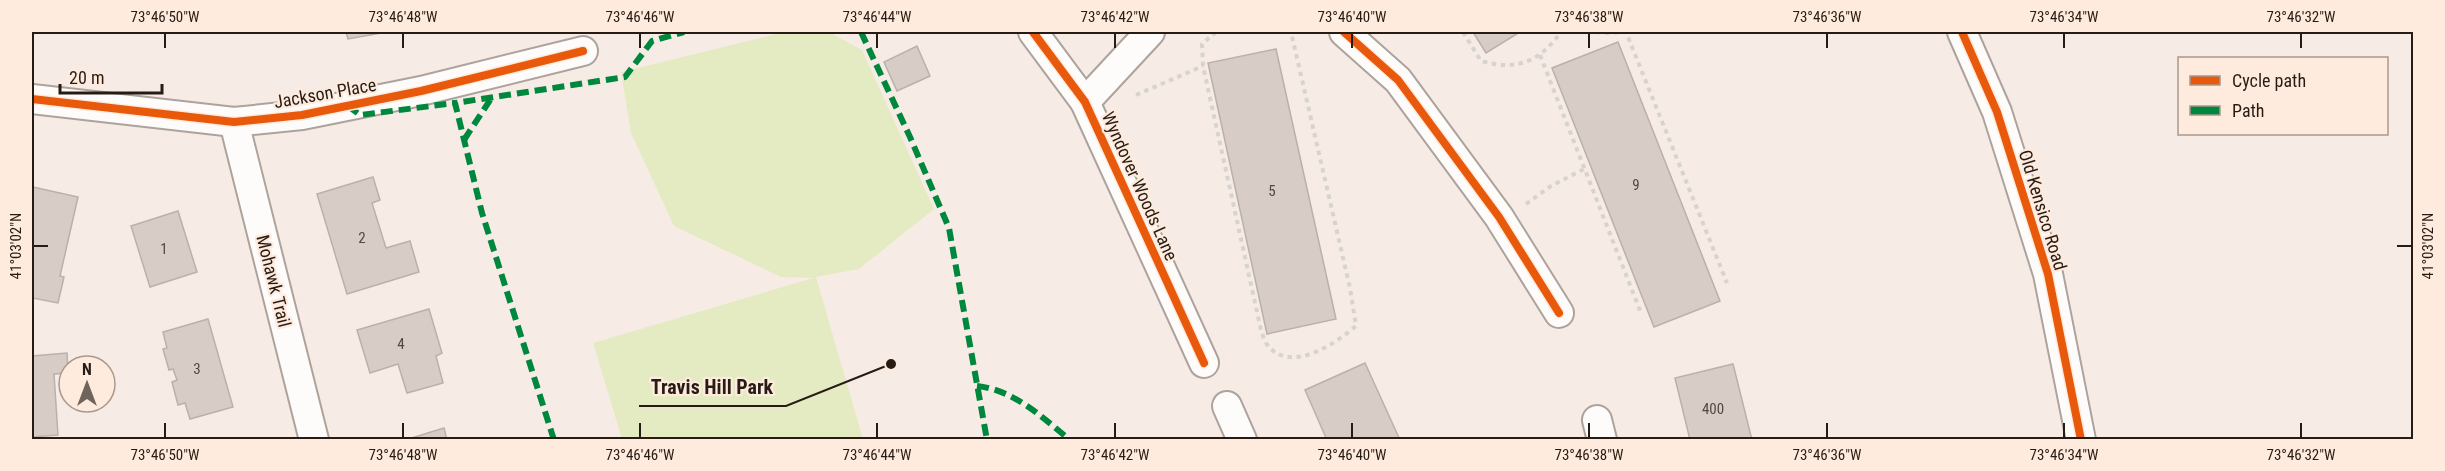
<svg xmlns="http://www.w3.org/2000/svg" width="2445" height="471" font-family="'Roboto Condensed',sans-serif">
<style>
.green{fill:#e4ebc3}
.building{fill:#d8cdc6;stroke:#bbb0aa;stroke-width:1.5}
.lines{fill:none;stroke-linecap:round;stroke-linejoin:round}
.minor-casing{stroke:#ada39c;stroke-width:32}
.path{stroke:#d7d3d1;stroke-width:4;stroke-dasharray:4.5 4.5;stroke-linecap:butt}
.minor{stroke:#fefcfb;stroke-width:28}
.quiet{stroke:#00873e;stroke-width:6;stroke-dasharray:12 6;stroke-linecap:butt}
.cycleway-casing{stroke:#feebde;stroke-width:11}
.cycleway{stroke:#e8590c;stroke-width:8}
.ticks{fill:none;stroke:#271c14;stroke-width:2}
.labels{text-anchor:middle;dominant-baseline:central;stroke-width:4.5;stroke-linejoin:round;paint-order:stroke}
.number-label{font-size:15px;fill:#534840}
.street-label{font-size:18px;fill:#271c14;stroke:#feebde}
.leader{fill:none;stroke:#271c14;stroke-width:2}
.callout-dot{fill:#271c14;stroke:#feebde;stroke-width:2}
.callout-label{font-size:20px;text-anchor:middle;font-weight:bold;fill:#271c14;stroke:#feebde;stroke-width:4.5;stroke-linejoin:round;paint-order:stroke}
.neatline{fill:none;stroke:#271c14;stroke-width:2}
.ticks-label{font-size:15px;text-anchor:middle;fill:#271c14}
</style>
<rect width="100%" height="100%" fill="#f7ece5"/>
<polygon class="green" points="784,32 829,32 862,50 934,209 859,269 816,277 863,439 622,439 593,343 813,278 781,277 674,226 631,133 621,72"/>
<g class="building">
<polygon points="346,32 387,32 348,39"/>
<polygon points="1473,32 1520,32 1486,53"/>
<polygon points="1618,42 1720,301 1654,327 1552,68"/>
<polygon points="917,46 930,76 897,91 884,62"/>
<polygon points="1276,49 1336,319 1267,334 1208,63"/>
<polygon points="373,177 380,200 372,203 386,248 410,241 419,272 347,294 317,194"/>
<polygon points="33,187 78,197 60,276 64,277 58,303 32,298"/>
<polygon points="178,211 197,272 150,287 131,226"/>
<polygon points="429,309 442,353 436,356 443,383 407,393 398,364 370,373 357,330"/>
<polygon points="208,319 233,407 190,419 185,403 178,405 172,382 177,380 173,369 169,370 163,349 167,348 163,332"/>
<polygon points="67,353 68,373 54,374 58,435 32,437 32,356"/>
<polygon points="1365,363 1400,440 1327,440 1305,390"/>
<polygon points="1733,364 1752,440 1690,440 1675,378"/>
<polygon points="444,428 447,440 405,440"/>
</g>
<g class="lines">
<defs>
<g id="minor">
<polyline points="1033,32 1085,102 1204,363"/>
<polyline points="1344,32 1398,80 1499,217 1559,313"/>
<polyline points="1962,32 1997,112 2048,274 2081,440"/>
<polyline points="32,99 234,122 302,115 421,91 583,51"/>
<polyline points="1085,102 1150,32"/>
<polyline points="234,122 314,440"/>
<polyline points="1227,406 1242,440"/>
<polyline points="1597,420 1602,440"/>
</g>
</defs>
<use href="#minor" class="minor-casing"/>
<g class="path">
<path d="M1216 32 1202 44 1203 66 1261 330C1263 336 1265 343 1269 347 1293 373 1336 343 1356 326L1350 288 1291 32"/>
<path d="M1463 32 1481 61C1518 71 1539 62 1561 32"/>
<polyline points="1596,32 1606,33 1626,32 1727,283"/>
<polyline points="1540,55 1641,313"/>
<polyline points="1136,95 1203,66"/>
<polyline points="1526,204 1551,186 1584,169"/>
</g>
<use href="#minor" class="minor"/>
<g class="quiet">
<polyline points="861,32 910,137 949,228 987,440"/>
<polyline points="348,106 360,115 455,103"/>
<polyline points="464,140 492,97"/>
<path d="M977 386C1014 390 1042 417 1070 440"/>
<polyline points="554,440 482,213 455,103 625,77 652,41 684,32"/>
</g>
<defs>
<g id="cycleway">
<polyline points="1033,32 1085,102 1204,363"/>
<polyline points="1344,32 1398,80 1499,217 1559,313"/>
<polyline points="1962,32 1997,112 2048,274 2081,440"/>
<polyline points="32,99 234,122 302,115 421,91 583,51"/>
</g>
</defs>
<use href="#cycleway" class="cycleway-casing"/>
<use href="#cycleway" class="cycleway"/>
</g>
<path class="ticks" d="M165 33V48M403 33V48M640 33V48M877 33V48M1115 33V48M1352 33V48M1589 33V48M1827 33V48M2064 33V48M2301 33V48M33 246H48M2397 246H2412M165 423V438M403 423V438M640 423V438M877 423V438M1115 423V438M1352 423V438M1589 423V438M1827 423V438M2064 423V438M2301 423V438"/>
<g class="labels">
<g class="number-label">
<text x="1636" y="185">9</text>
<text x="1272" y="191">5</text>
<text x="362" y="238">2</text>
<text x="164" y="249">1</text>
<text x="401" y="344">4</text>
<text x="197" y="369">3</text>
<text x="1713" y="409">400</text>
</g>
<g class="street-label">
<text transform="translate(325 93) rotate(-10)">Jackson Place</text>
<text transform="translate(1140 186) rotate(66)">Wyndover Woods Lane</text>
<text transform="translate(2043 210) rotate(73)">Old Kensico Road</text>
<text transform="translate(274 281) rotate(76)">Mohawk Trail</text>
</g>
</g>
<path class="leader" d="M891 364L786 406H639"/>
<circle class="callout-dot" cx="891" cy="364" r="6"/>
<g class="callout-label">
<text x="712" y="394">Travis Hill Park</text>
</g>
<rect width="2445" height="471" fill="none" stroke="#feebde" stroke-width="66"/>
<rect x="2178" y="57" width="210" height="78" fill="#feebde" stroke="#a8988d" stroke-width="1.5"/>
<rect x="2190" y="76" width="30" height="9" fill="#e8590c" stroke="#a8988d" stroke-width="1.5"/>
<text x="2232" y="87" font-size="18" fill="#271c14">Cycle path</text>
<rect x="2190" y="106" width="30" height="9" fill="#00873e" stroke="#a8988d" stroke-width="1.5"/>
<text x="2232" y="117" font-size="18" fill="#271c14">Path</text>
<g transform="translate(87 384)"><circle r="28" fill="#feebde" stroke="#a8988d" stroke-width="1.5"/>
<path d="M0-4.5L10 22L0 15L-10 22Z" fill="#70655d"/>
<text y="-9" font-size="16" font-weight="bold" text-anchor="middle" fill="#271c14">N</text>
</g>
<path d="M60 84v9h102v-9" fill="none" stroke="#271c14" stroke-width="3"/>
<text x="69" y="84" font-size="18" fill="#271c14" stroke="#feebde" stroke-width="4.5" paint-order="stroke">20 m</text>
<rect x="33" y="33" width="2379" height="405" class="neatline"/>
<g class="ticks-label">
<text x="165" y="22">73°46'50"W</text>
<text x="403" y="22">73°46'48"W</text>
<text x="640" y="22">73°46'46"W</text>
<text x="877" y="22">73°46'44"W</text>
<text x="1115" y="22">73°46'42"W</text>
<text x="1352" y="22">73°46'40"W</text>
<text x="1589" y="22">73°46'38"W</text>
<text x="1827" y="22">73°46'36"W</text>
<text x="2064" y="22">73°46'34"W</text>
<text x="2301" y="22">73°46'32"W</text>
<text transform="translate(16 246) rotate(-90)" y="5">41°03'02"N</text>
<text transform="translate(2428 246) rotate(-90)" y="5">41°03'02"N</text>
<text x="165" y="460">73°46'50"W</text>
<text x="403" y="460">73°46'48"W</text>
<text x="640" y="460">73°46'46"W</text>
<text x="877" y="460">73°46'44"W</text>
<text x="1115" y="460">73°46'42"W</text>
<text x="1352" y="460">73°46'40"W</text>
<text x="1589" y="460">73°46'38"W</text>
<text x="1827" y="460">73°46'36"W</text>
<text x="2064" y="460">73°46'34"W</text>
<text x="2301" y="460">73°46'32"W</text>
</g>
</svg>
